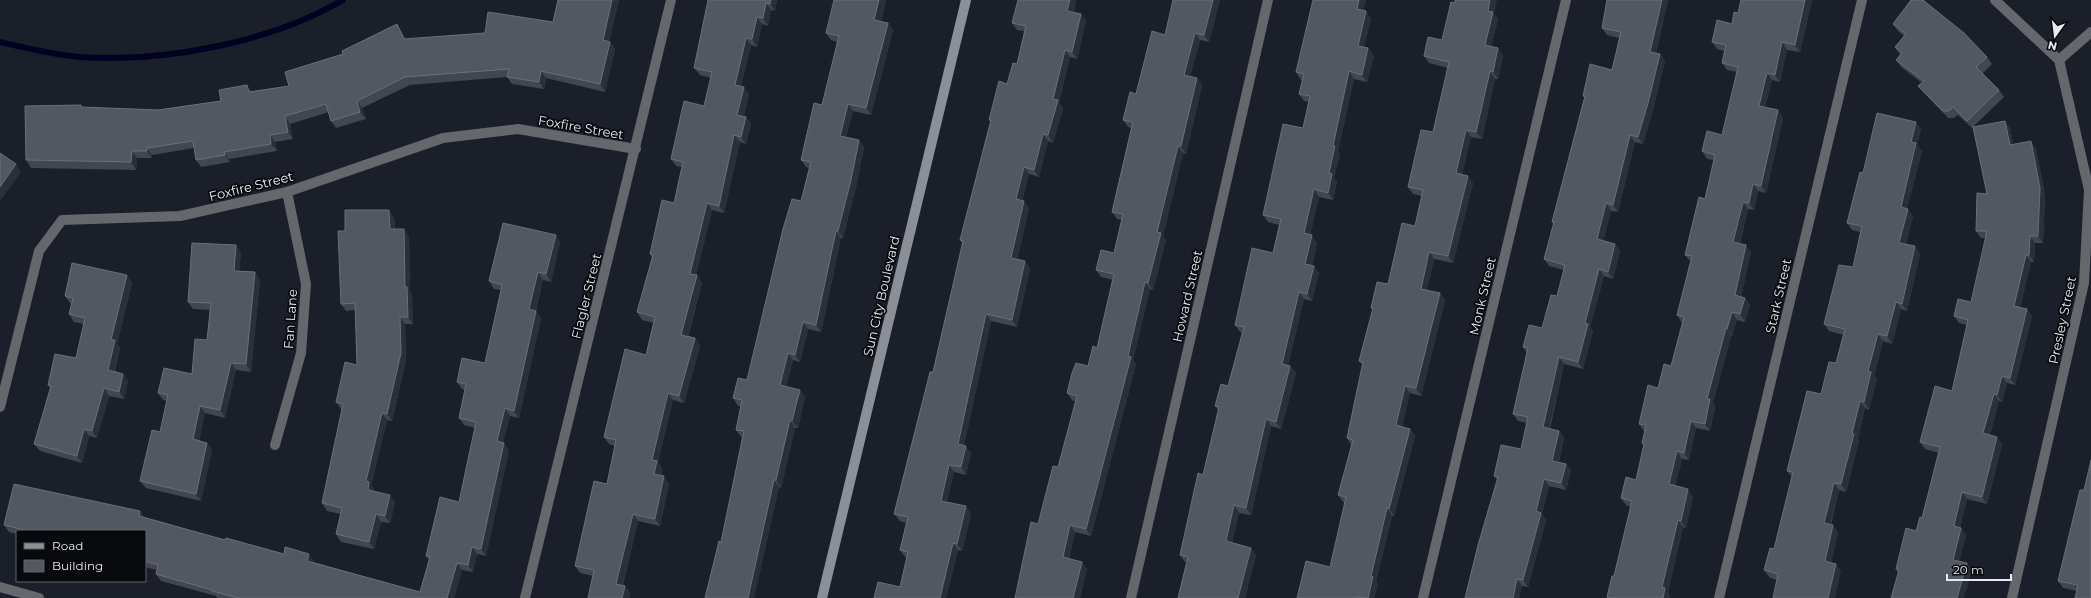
<svg xmlns="http://www.w3.org/2000/svg" width="2091" height="598" font-family="Montserrat,sans-serif">
<style>
.lines{fill:none;stroke-linecap:round;stroke-linejoin:round}
.stream{stroke:#000222;stroke-width:6}
.street{stroke:#64676c;stroke-width:10}
.secondary{stroke:#8b8f98;stroke-width:10}
.wall{fill:#414651}
.shaded-wall{fill:#2a2f3a}
.building{fill:#525862;stroke:#6a6f79}
.labels{text-anchor:middle;dominant-baseline:central;stroke-width:3.5;stroke-linejoin:round;paint-order:stroke}
.street-label{font-size:13px;fill:#e7eaf2;stroke:#07090d}
</style>
<rect width="100%" height="100%" fill="#1a1f29"/>
<g class="lines">
<path class="stream" d="M0 42C26 48 53 55 80 57 163 63 272 42 343 0"/>
<g class="street">
<polyline points="1995,0 2059,60 2089,190 2084,283 2012,598"/>
<polyline points="2059,60 2091,32"/>
<polyline points="0,407 39,251 62,220 180,216 287,192 443,138 518,129 636,149"/>
<polyline points="275,445 301,353 306,284 287,192"/>
<polyline points="0,587 39,598"/>
<polyline points="525,598 671,0"/>
<polyline points="1131,598 1268,0"/>
<polyline points="1423,598 1566,0"/>
<polyline points="1719,598 1862,0"/>
</g>
<polyline class="secondary" points="822,598 966,0"/>
</g>
<g class="wall">
<polygon points="558,0 619,0 609,42 610,42 615,49 605,92 546,78 544,89 512,84 507,77 410,85 362,108 366,119 336,128 331,121 329,112 290,124 293,139 275,142 277,151 229,159 230,162 201,167 196,160 194,148 152,155 152,158 137,158 136,170 31,168 26,160 83,108 158,110 221,101 252,92 289,86 343,54 402,32 405,39 485,33 553,22"/>
<polygon points="708,0 777,0 775,11 771,10 768,26 762,24 757,47 751,45 741,86 749,94 744,116 746,117 751,124 746,144 740,142 724,213 712,210 696,275 702,283 688,337 695,338 700,346 684,403 673,400 658,462 662,468 661,476 664,476 669,484 660,526 638,521 623,585 625,586 630,593 629,598 588,598 593,576 580,573 575,566 607,484 615,446 609,444 604,437 646,355 654,323 642,320 637,312 652,258 650,254 674,203 682,167 676,166 671,159 704,106 711,78 700,75 694,68"/>
<polygon points="834,0 886,0 881,22 888,23 893,30 871,115 853,111 846,137 859,140 864,147 856,187 843,238 841,238 821,332 808,329 800,362 793,360 786,387 800,390 805,397 798,428 795,428 781,488 779,487 754,598 705,598 721,542 742,437 741,437 736,430 741,406 738,406 733,398 747,380 801,201 809,168 806,167 801,160 822,105 837,42 831,40 826,33"/>
<polygon points="1076,0 1074,12 1081,14 1086,21 1077,59 1070,57 1059,103 1063,108 1053,143 1048,141 1039,177 1029,174 1022,201 1029,208 1017,260 1025,261 1030,269 1017,327 991,321 964,445 971,453 966,475 954,472 947,502 966,506 971,514 962,551 958,550 946,598 874,598 900,587 907,558 905,557 900,550 906,523 900,521 894,514 933,372 963,244 960,240 991,122 989,120 1017,64 1024,31 1017,30 1012,23"/>
<polygon points="1220,0 1209,42 1200,40 1190,76 1197,78 1202,85 1186,154 1183,153 1163,236 1166,240 1153,290 1150,289 1133,360 1136,364 1091,536 1075,532 1069,559 1087,569 1080,598 1015,598 1038,524 1058,467 1076,402 1072,400 1067,393 1088,366 1097,348 1113,280 1101,277 1096,270 1114,253 1122,220 1117,219 1112,212 1131,128 1128,127 1123,120 1165,35"/>
<polygon points="1366,0 1363,11 1371,18 1364,47 1368,48 1374,56 1367,82 1354,79 1338,151 1340,154 1334,178 1337,181 1333,200 1319,197 1310,235 1317,243 1312,265 1319,273 1312,301 1304,299 1288,365 1290,366 1296,373 1281,429 1271,426 1251,515 1239,513 1232,543 1256,555 1245,598 1178,598 1187,562 1185,562 1180,555 1203,475 1218,410 1215,406 1228,386 1243,333 1240,332 1235,325 1273,253 1279,225 1268,222 1263,215 1303,128 1309,102 1304,101 1299,94 1302,80 1301,80 1296,72"/>
<polygon points="1607,0 1668,0 1656,54 1660,54 1665,61 1653,110 1643,144 1635,142 1618,212 1611,211 1603,241 1615,244 1620,251 1613,279 1604,276 1590,327 1593,331 1583,369 1564,364 1550,429 1559,431 1564,438 1559,462 1566,464 1571,471 1566,490 1549,486 1542,514 1546,520 1528,587 1522,586 1519,598 1465,598 1497,480 1494,476 1521,449 1527,423 1518,421 1513,414 1527,353 1523,347 1542,328 1557,296 1564,270 1549,266 1544,259 1554,224 1552,222 1585,98 1583,96 1612,70 1619,38 1607,35 1602,28"/>
<polygon points="1741,0 1812,0 1800,52 1787,50 1780,82 1772,80 1765,107 1778,110 1783,118 1766,193 1758,191 1754,210 1748,209 1740,243 1751,252 1741,297 1745,298 1750,305 1745,322 1737,320 1732,336 1731,336 1713,403 1715,407 1710,431 1696,428 1689,460 1682,459 1675,486 1693,497 1686,528 1683,527 1668,592 1670,595 1670,598 1608,598 1607,597 1614,576 1631,507 1626,505 1621,498 1636,480 1644,446 1642,443 1645,431 1644,431 1639,424 1658,388 1671,366 1683,323 1682,323 1677,315 1691,262 1685,255 1705,199 1714,160 1707,159 1702,151 1722,135 1737,72 1727,70 1722,63 1724,51 1717,49 1712,42 1732,24 1738,13"/>
<polygon points="1494,14 1498,19 1491,47 1498,48 1503,56 1498,79 1495,79 1482,139 1471,137 1462,174 1473,183 1453,263 1434,259 1427,290 1440,293 1445,300 1421,396 1410,393 1402,427 1410,429 1415,436 1394,516 1392,516 1376,582 1378,584 1374,598 1297,598 1330,567 1345,503 1343,502 1338,495 1352,446 1347,438 1363,366 1359,361 1373,310 1371,308 1388,284 1415,226 1422,196 1413,194 1408,187 1433,132 1448,68 1429,63 1424,56 1442,40"/>
<polygon points="1893,24 1987,57 1992,64 1982,74 1999,90 2004,97 1974,126 2010,128 2013,144 2036,148 2045,195 2043,243 2035,243 2034,262 2031,262 2020,307 2027,309 2032,316 2015,385 2007,383 2002,402 1999,401 1990,435 1997,437 2002,444 1987,504 1967,499 1960,527 1961,528 1966,535 1959,561 1967,563 1972,571 1898,573 1896,569 1916,531 1922,518 1939,453 1925,449 1920,442 1952,391 1967,325 1959,323 1954,316 1971,302 1986,238 1981,238 1976,231 1987,194 1974,127 1972,128 1958,115 1954,118 1948,118 1924,93 1918,86 1922,83 1901,67 1896,60 1900,55 1895,47 1904,36 1898,31"/>
<polygon points="1921,129 1917,145 1922,151 1907,208 1913,216 1906,244 1915,246 1920,254 1907,311 1901,309 1892,344 1883,341 1874,376 1877,379 1869,410 1865,408 1858,439 1859,441 1846,492 1839,490 1831,525 1833,525 1838,533 1831,563 1841,571 1777,580 1770,578 1764,570 1774,549 1792,477 1787,471 1821,394 1836,363 1844,335 1829,331 1824,324 1853,267 1860,232 1852,230 1847,223 1863,173"/>
<polygon points="394,217 395,229 409,236 410,291 412,294 413,324 405,324 406,360 392,421 387,420 371,485 374,489 374,491 395,502 390,523 381,522 374,549 341,542 336,534 340,514 327,511 322,503 342,410 341,409 336,402 357,365 355,310 346,311 341,304"/>
<polygon points="560,242 551,282 543,280 536,311 541,318 519,418 510,416 503,443 509,450 486,556 477,554 473,572 462,570 454,598 217,598 216,596 161,581 156,574 157,570 145,567 145,531 17,531 17,534 9,532 4,525 140,511 144,517 225,540 314,561 313,562 420,592 429,560 426,556 459,502 475,428 464,425 459,418 465,390 462,389 457,382 485,363 501,290 494,289 489,281"/>
<polygon points="236,245 241,253 239,271 255,272 260,280 251,372 236,370 225,418 205,413 199,441 207,443 212,450 201,501 146,488 140,481 160,432 167,401 163,400 158,393 192,374 207,340 210,310 193,309 188,302"/>
<polygon points="127,275 132,283 117,344 120,348 115,371 123,374 128,381 124,399 109,396 97,438 89,436 82,463 40,451 34,444 50,388 48,385 76,358 84,324 74,322 69,314 72,303 70,303 65,296"/>
<polygon points="2084,490 2091,598 2077,591 2063,588 2058,581"/>
</g>
<g class="shaded-wall">
<polygon points="612,0 619,0 608,47 603,40"/>
<polygon points="771,0 777,0 775,11 770,4"/>
<polygon points="879,0 886,0 879,28 874,20"/>
<polygon points="1070,0 1076,0 1072,18 1067,11"/>
<polygon points="1213,0 1220,0 1209,42 1204,35"/>
<polygon points="1359,0 1366,0 1362,16 1357,9"/>
<polygon points="1490,0 1497,0 1494,14 1498,19 1490,52 1485,45 1488,11"/>
<polygon points="1662,0 1668,0 1655,59 1650,52"/>
<polygon points="1805,0 1812,0 1800,52 1795,45"/>
<polygon points="766,3 771,10 768,26 763,18"/>
<polygon points="1366,11 1371,18 1363,53 1358,46"/>
<polygon points="1081,14 1086,21 1077,59 1072,52"/>
<polygon points="757,17 762,24 757,47 752,39"/>
<polygon points="888,23 893,30 871,115 866,108"/>
<polygon points="397,24 402,32 409,46 404,39"/>
<polygon points="1195,33 1200,40 1189,82 1184,75"/>
<polygon points="746,38 751,45 740,92 735,85"/>
<polygon points="610,42 615,49 605,92 600,84"/>
<polygon points="1782,42 1787,50 1780,82 1775,75"/>
<polygon points="1368,48 1374,56 1367,82 1362,75"/>
<polygon points="1498,48 1503,56 1498,79 1493,72"/>
<polygon points="1065,50 1070,57 1059,103 1063,108 1053,143 1048,135 1053,99"/>
<polygon points="1660,54 1665,61 1653,110 1643,144 1638,137"/>
<polygon points="541,71 546,78 544,89 539,82"/>
<polygon points="1349,71 1354,79 1338,151 1340,154 1334,178 1337,181 1333,200 1328,193 1329,173 1333,146"/>
<polygon points="1490,71 1495,79 1482,139 1476,132"/>
<polygon points="1767,73 1772,80 1764,113 1759,106"/>
<polygon points="1197,78 1202,85 1186,154 1181,146"/>
<polygon points="247,85 252,92 249,92"/>
<polygon points="744,87 749,94 743,122 737,115"/>
<polygon points="357,101 362,108 366,119 360,112"/>
<polygon points="848,104 853,111 845,143 840,136"/>
<polygon points="1778,110 1783,118 1766,193 1761,186"/>
<polygon points="285,116 290,124 293,139 288,132"/>
<polygon points="746,117 751,124 746,144 741,137"/>
<polygon points="2005,121 2010,128 2015,152 2010,145"/>
<polygon points="1916,122 1921,129 1917,145 1922,151 1906,214 1901,207 1911,142"/>
<polygon points="1466,130 1471,137 1461,180 1456,173"/>
<polygon points="1043,134 1048,141 1039,177 1034,170"/>
<polygon points="270,135 275,142 277,151 271,144"/>
<polygon points="734,135 740,142 724,213 719,206"/>
<polygon points="1630,135 1635,142 1618,212 1613,205"/>
<polygon points="859,140 864,147 856,187 843,238 838,231"/>
<polygon points="2031,141 2036,148 2045,195 2043,243 2038,236"/>
<polygon points="1178,146 1183,153 1163,236 1166,240 1153,290 1148,283 1157,232"/>
<polygon points="147,148 152,155 152,158 147,151"/>
<polygon points="132,151 137,158 136,170 131,162"/>
<polygon points="224,152 229,159 230,162 225,155"/>
<polygon points="16,164 21,172 0,201 0,187"/>
<polygon points="1024,167 1029,174 1021,206 1016,199"/>
<polygon points="1468,176 1473,183 1453,263 1448,256"/>
<polygon points="1753,184 1758,191 1754,210 1749,203"/>
<polygon points="1314,189 1319,197 1309,241 1304,233"/>
<polygon points="1024,201 1029,208 1016,265 1011,258"/>
<polygon points="1743,202 1748,209 1738,249 1733,242"/>
<polygon points="707,203 712,210 695,281 690,274"/>
<polygon points="1606,203 1611,211 1602,246 1597,239"/>
<polygon points="1908,209 1913,216 1904,250 1899,243"/>
<polygon points="389,210 394,217 395,236 390,229"/>
<polygon points="404,229 409,236 410,291 412,294 413,324 408,317 405,287"/>
<polygon points="836,231 841,238 821,332 816,325"/>
<polygon points="556,235 560,242 551,282 546,274"/>
<polygon points="1312,235 1317,243 1310,271 1305,264"/>
<polygon points="2030,236 2035,243 2034,262 2029,255"/>
<polygon points="1615,244 1620,251 1613,279 1608,272"/>
<polygon points="236,245 241,253 239,278 234,271"/>
<polygon points="1746,245 1751,252 1740,302 1735,295"/>
<polygon points="1915,246 1920,254 1907,311 1902,304"/>
<polygon points="1429,252 1434,259 1426,296 1421,289"/>
<polygon points="2026,255 2031,262 2019,313 2014,306"/>
<polygon points="1025,261 1030,269 1017,327 1012,320"/>
<polygon points="1314,266 1319,273 1312,301 1307,294"/>
<polygon points="1599,269 1604,276 1590,327 1593,331 1583,369 1578,362 1585,323"/>
<polygon points="255,272 260,280 251,372 246,364"/>
<polygon points="538,272 543,280 534,317 529,309"/>
<polygon points="127,275 132,283 117,344 120,348 113,377 108,370 111,340"/>
<polygon points="697,275 702,283 686,342 681,335"/>
<polygon points="1145,282 1150,289 1133,360 1136,364 1091,536 1086,529"/>
<polygon points="1299,292 1304,299 1287,371 1282,364"/>
<polygon points="1440,293 1445,300 1421,396 1416,388"/>
<polygon points="1745,298 1750,305 1745,322 1740,314"/>
<polygon points="1896,302 1901,309 1892,344 1887,336"/>
<polygon points="2027,309 2032,316 2015,385 2010,378"/>
<polygon points="536,311 541,318 519,418 514,411"/>
<polygon points="1732,312 1737,320 1732,336 1727,329"/>
<polygon points="986,314 991,321 963,451 958,444"/>
<polygon points="400,317 405,324 406,360 392,421 387,414"/>
<polygon points="803,322 808,329 800,362 795,355"/>
<polygon points="1726,328 1731,336 1713,403 1715,407 1710,431 1705,424 1707,399"/>
<polygon points="1878,334 1883,341 1874,376 1877,379 1869,410 1864,402 1868,371"/>
<polygon points="695,338 700,346 684,403 679,396"/>
<polygon points="788,353 793,360 785,392 780,385"/>
<polygon points="1559,357 1564,364 1548,434 1543,427"/>
<polygon points="231,363 236,370 225,418 220,410"/>
<polygon points="1290,366 1296,373 1281,429 1276,422"/>
<polygon points="123,374 128,381 124,399 119,392"/>
<polygon points="2002,376 2007,383 2002,402 1997,395"/>
<polygon points="1405,386 1410,393 1401,432 1396,425"/>
<polygon points="104,388 109,396 97,438 92,431"/>
<polygon points="800,390 805,397 798,428 792,421"/>
<polygon points="668,393 673,400 658,462 662,468 659,481 654,474 652,460"/>
<polygon points="1994,394 1999,401 1988,441 1983,433"/>
<polygon points="1860,401 1865,408 1858,439 1859,441 1846,492 1841,484"/>
<polygon points="200,406 205,413 198,447 193,439"/>
<polygon points="505,408 510,416 502,448 497,441"/>
<polygon points="382,413 387,420 371,485 374,489 373,497 368,490 366,481"/>
<polygon points="1266,419 1271,426 1251,515 1246,508"/>
<polygon points="790,420 795,428 781,488 776,480"/>
<polygon points="1691,421 1696,428 1689,460 1684,453"/>
<polygon points="84,429 89,436 82,463 77,456"/>
<polygon points="1410,429 1415,436 1394,516 1389,509"/>
<polygon points="1559,431 1564,438 1557,468 1552,461"/>
<polygon points="1997,437 2002,444 1987,504 1982,497"/>
<polygon points="207,443 212,450 201,501 196,494"/>
<polygon points="504,443 509,450 486,556 481,549"/>
<polygon points="966,446 971,453 966,475 961,467"/>
<polygon points="1677,451 1682,459 1674,492 1669,484"/>
<polygon points="1566,464 1571,471 1566,490 1561,483"/>
<polygon points="949,465 954,472 946,508 941,501"/>
<polygon points="664,476 669,484 660,526 655,519"/>
<polygon points="1544,479 1549,486 1542,514 1546,520 1528,587 1523,580 1536,511"/>
<polygon points="774,480 779,487 754,598 748,598"/>
<polygon points="1834,483 1839,490 1829,530 1824,523"/>
<polygon points="1688,489 1693,497 1686,528 1681,521"/>
<polygon points="1962,492 1967,499 1959,533 1954,526"/>
<polygon points="390,495 395,502 390,523 385,516"/>
<polygon points="1234,505 1239,513 1231,549 1226,541"/>
<polygon points="966,506 971,514 962,551 957,544"/>
<polygon points="1387,508 1392,516 1376,582 1378,584 1374,598 1368,598 1371,576"/>
<polygon points="140,511 145,518 139,516"/>
<polygon points="376,514 381,522 374,549 369,542"/>
<polygon points="633,514 638,521 621,591 616,584"/>
<polygon points="1678,520 1683,527 1668,592 1670,595 1670,598 1663,598 1662,587"/>
<polygon points="1070,525 1075,532 1068,564 1063,557"/>
<polygon points="1833,525 1838,533 1830,568 1825,561"/>
<polygon points="1961,528 1966,535 1958,567 1953,560"/>
<polygon points="953,543 958,550 946,598 940,598"/>
<polygon points="472,547 477,554 473,572 468,565"/>
<polygon points="1251,548 1256,555 1245,598 1238,598"/>
<polygon points="309,554 314,561 312,568 307,561"/>
<polygon points="1082,562 1087,569 1080,598 1073,598"/>
<polygon points="457,563 462,570 454,598 447,598"/>
<polygon points="1967,563 1972,571 1964,598 1957,598"/>
<polygon points="1836,564 1841,571 1835,598 1828,598"/>
<polygon points="1517,579 1522,586 1519,598 1513,598"/>
<polygon points="625,586 630,593 629,598 622,598"/>
</g>
<g class="building">
<polygon points="558,0 612,0 603,40 610,42 600,84 541,71 539,82 507,77 509,69 405,77 357,101 360,112 331,121 326,104 285,116 288,132 270,135 271,144 224,152 225,155 196,160 193,141 147,148 147,151 132,151 131,162 26,160 25,106 81,105 81,107 158,110 221,101 219,90 247,85 249,92 289,86 285,72 343,54 342,51 397,24 404,39 485,33 488,12 553,22"/>
<polygon points="708,0 771,0 770,4 766,3 763,18 757,17 752,39 746,38 735,85 744,87 737,115 746,117 741,137 734,135 719,206 707,203 690,274 697,275 681,335 695,338 679,396 668,393 652,460 657,461 654,474 664,476 655,519 633,514 616,584 625,586 622,598 588,598 594,570 575,566 594,481 607,484 616,440 604,437 625,349 646,355 655,317 637,312 653,255 650,254 662,200 674,203 683,162 671,159 684,101 704,106 712,72 694,68"/>
<polygon points="834,0 879,0 874,20 888,23 866,108 848,104 840,136 859,140 851,180 838,231 836,231 816,325 803,322 795,355 788,353 780,385 800,390 792,421 790,420 776,480 774,480 748,598 705,598 719,541 721,542 744,431 736,430 742,400 733,398 738,378 747,380 783,229 792,199 801,201 811,162 801,160 814,103 822,105 839,36 826,33"/>
<polygon points="1018,0 1070,0 1067,11 1081,14 1072,52 1065,50 1053,99 1058,100 1048,135 1043,134 1034,170 1024,167 1016,199 1024,201 1011,258 1025,261 1012,320 986,314 958,444 966,446 961,467 949,465 941,501 966,506 957,544 953,543 940,598 874,598 878,582 900,587 908,552 900,550 908,517 894,514 930,372 933,372 963,241 960,240 991,120 989,120 999,81 1007,84 1013,63 1017,64 1026,26 1012,23"/>
<polygon points="1173,0 1213,0 1204,35 1195,33 1184,75 1197,78 1181,146 1178,146 1157,232 1161,233 1148,283 1145,282 1128,356 1131,357 1086,529 1070,525 1063,557 1082,562 1073,598 1015,598 1031,522 1038,524 1053,466 1058,467 1077,396 1067,393 1072,373 1076,363 1088,366 1093,346 1097,348 1114,274 1096,270 1101,250 1114,253 1123,214 1112,212 1133,122 1123,120 1130,92 1136,94 1152,31 1165,35"/>
<polygon points="1313,0 1359,0 1357,9 1366,11 1358,46 1368,48 1362,75 1349,71 1333,146 1335,146 1329,173 1332,174 1328,193 1314,189 1304,233 1312,235 1305,264 1314,266 1307,294 1299,292 1282,364 1290,366 1276,422 1266,419 1246,508 1234,505 1226,541 1251,548 1238,598 1178,598 1188,557 1180,555 1198,473 1203,475 1219,407 1215,406 1221,384 1228,386 1244,327 1235,325 1252,248 1273,253 1281,219 1263,215 1283,124 1303,128 1310,96 1299,94 1304,74 1296,72"/>
<polygon points="1455,0 1490,0 1488,11 1493,12 1485,45 1498,48 1493,72 1490,71 1476,132 1466,130 1456,173 1468,176 1448,256 1429,252 1421,289 1440,293 1416,388 1405,386 1396,425 1410,429 1389,509 1387,508 1371,576 1373,577 1368,598 1354,597 1354,598 1297,598 1306,561 1330,567 1346,497 1338,495 1353,440 1347,438 1363,362 1359,361 1373,308 1371,308 1377,282 1388,284 1402,223 1415,226 1423,190 1408,187 1421,130 1433,132 1449,62 1424,56 1428,37 1442,40 1451,2 1455,3"/>
<polygon points="1607,0 1662,0 1650,52 1660,54 1648,103 1638,137 1630,135 1613,205 1606,203 1597,239 1615,244 1608,272 1599,269 1585,323 1588,324 1578,362 1559,357 1543,427 1559,431 1552,461 1566,464 1561,483 1544,479 1536,511 1541,513 1523,580 1517,579 1513,598 1465,598 1478,545 1498,477 1494,476 1501,445 1521,449 1528,417 1513,414 1528,348 1523,347 1529,325 1542,328 1551,295 1557,296 1565,265 1544,259 1554,222 1552,222 1585,96 1583,96 1590,64 1612,70 1621,32 1602,28"/>
<polygon points="1741,0 1805,0 1795,45 1782,42 1775,75 1767,73 1759,106 1778,110 1761,186 1753,184 1749,203 1743,202 1733,242 1746,245 1735,295 1745,298 1740,314 1732,312 1727,329 1726,328 1707,399 1710,399 1705,424 1691,421 1684,453 1677,451 1669,484 1688,489 1681,521 1678,520 1662,587 1665,588 1663,598 1612,598 1607,597 1612,576 1614,576 1632,501 1621,498 1626,477 1636,480 1644,444 1642,443 1646,425 1639,424 1648,385 1658,388 1664,364 1671,366 1684,317 1677,315 1692,256 1685,255 1699,197 1705,199 1715,155 1702,151 1707,131 1722,135 1738,67 1722,63 1726,45 1712,42 1717,20 1732,24 1734,12 1738,13"/>
<polygon points="1911,0 1923,0 1964,33 1987,57 1976,67 1999,90 1967,121 1953,107 1949,111 1943,111 1918,86 1924,81 1896,60 1902,53 1895,47 1906,34 1893,24"/>
<polygon points="1877,113 1916,122 1911,142 1916,143 1901,207 1908,209 1899,243 1915,246 1902,304 1896,302 1887,336 1878,334 1868,371 1871,372 1864,402 1860,401 1852,433 1854,434 1841,484 1834,483 1824,523 1833,525 1825,561 1836,564 1828,598 1773,598 1778,574 1764,570 1770,548 1774,549 1793,472 1787,471 1807,391 1821,394 1829,362 1836,363 1845,329 1824,324 1839,265 1853,267 1862,226 1847,223 1860,172 1863,173"/>
<polygon points="2005,121 2010,145 2031,141 2040,188 2038,236 2030,236 2029,255 2026,255 2014,306 2027,309 2010,378 2002,376 1997,395 1994,394 1983,433 1997,437 1982,497 1962,492 1954,526 1961,528 1953,560 1967,563 1957,598 1891,598 1899,570 1896,569 1906,528 1916,531 1920,517 1922,518 1940,447 1920,442 1935,386 1952,391 1968,320 1954,316 1958,299 1971,302 1987,231 1976,231 1977,193 1987,194 1973,127"/>
<polygon points="0,153 16,164 0,187"/>
<polygon points="345,210 389,210 390,229 404,229 405,287 407,287 408,317 400,317 401,353 387,414 382,413 366,481 369,482 368,490 390,495 385,516 376,514 369,542 336,534 342,508 322,503 343,404 336,402 345,362 357,365 355,303 341,304 338,231 345,231"/>
<polygon points="503,223 556,235 546,274 538,272 529,309 536,311 514,411 505,408 497,441 504,443 481,549 472,547 468,565 457,563 447,598 238,598 212,591 212,590 156,574 158,565 145,561 145,531 25,531 25,530 4,525 14,484 140,511 139,516 225,540 226,538 284,554 285,547 309,554 307,561 420,592 430,557 426,556 440,497 459,502 476,422 459,418 466,384 457,382 462,358 485,363 502,285 489,281"/>
<polygon points="192,243 236,245 234,271 255,272 246,364 231,363 220,410 200,406 193,439 207,443 196,494 140,481 152,430 160,432 168,395 158,393 164,368 192,374 195,339 207,340 211,303 188,302"/>
<polygon points="72,263 127,275 111,340 115,340 108,370 123,374 119,392 104,388 92,431 84,429 77,456 34,444 51,386 48,385 55,354 76,358 85,318 69,314 73,298 65,296"/>
<polygon points="2091,460 2091,598 2075,598 2078,585 2058,581 2080,490 2084,490"/>
</g>
<g class="labels">
<g class="street-label">
<text transform="translate(581 127) rotate(10)">Foxfire Street</text>
<text transform="translate(251 186) rotate(-14)">Foxfire Street</text>
<text transform="translate(586 296) rotate(-76)">Flagler Street</text>
<text transform="translate(881 296) rotate(-77)">Sun City Boulevard</text>
<text transform="translate(1187 296) rotate(-77)">Howard Street</text>
<text transform="translate(1482 296) rotate(-77)">Monk Street</text>
<text transform="translate(1778 296) rotate(-77)">Stark Street</text>
<text transform="translate(290 319) rotate(-86)">Fan Lane</text>
<text transform="translate(2062 320) rotate(-78)">Presley Street</text>
</g>
</g>
<rect x="16" y="530" width="130" height="52" fill="#07090d" stroke="#616369"/>
<rect x="24" y="543" width="20" height="6" fill="#8b8f98" stroke="#616369"/>
<text x="52" y="550" font-size="12" fill="#e7eaf2">Road</text>
<rect x="24" y="560" width="20" height="12" fill="#525862" stroke="#616369"/>
<text x="52" y="570" font-size="12" fill="#e7eaf2">Building</text>
<g transform="translate(2055 36) rotate(194)" stroke="#07090d" stroke-width="3" paint-order="stroke">
<path d="M0-3L7 15L0 10L-7 15Z" fill="#e7eaf2"/>
<text y="-6" font-size="11" font-weight="bold" text-anchor="middle" fill="#e7eaf2">N</text>
</g>
<path d="M1947 574v6h64v-6" fill="none" stroke="#e7eaf2" stroke-width="2"/>
<text x="1953" y="574" font-size="12" fill="#e7eaf2" stroke="#07090d" stroke-width="3" paint-order="stroke">20 m</text>
</svg>
